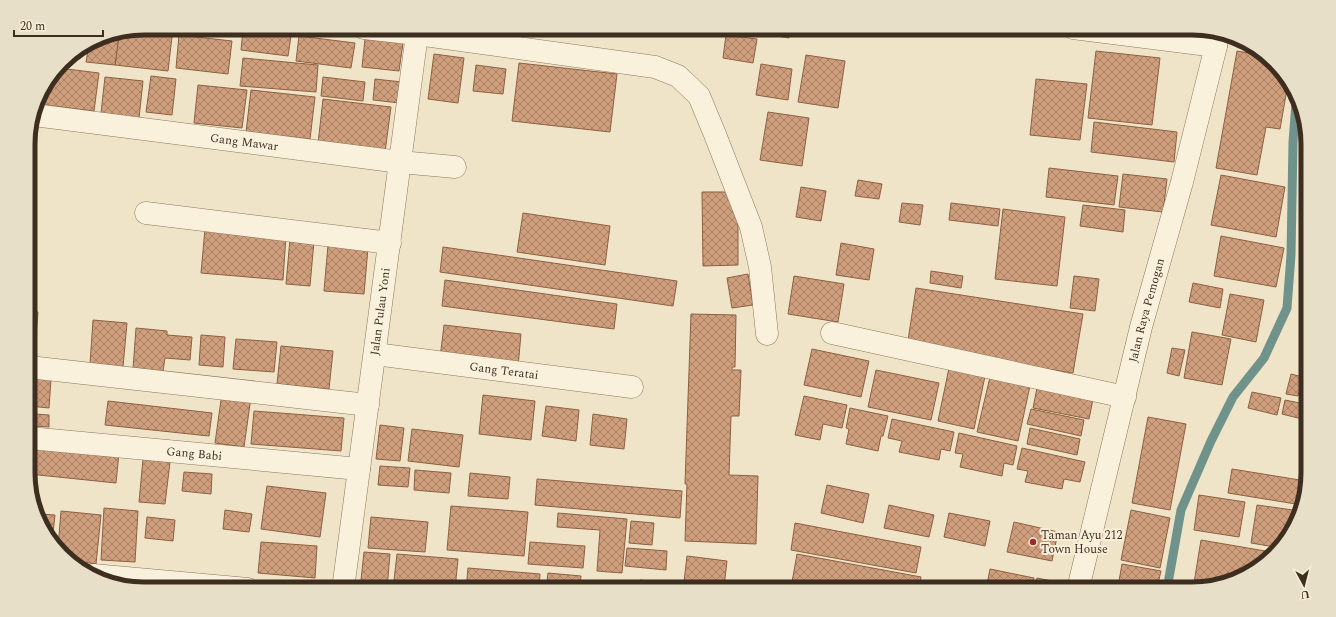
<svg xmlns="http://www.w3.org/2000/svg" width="1336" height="617" font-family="Spectral,serif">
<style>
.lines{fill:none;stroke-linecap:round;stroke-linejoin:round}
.stream{stroke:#6f938a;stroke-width:9}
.building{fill:url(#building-cross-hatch);stroke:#8d5f41}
.minor-casing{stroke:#8d765c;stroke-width:23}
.minor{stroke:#faf1dc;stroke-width:22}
.poi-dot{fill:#9e2a2b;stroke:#f7eed8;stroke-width:1.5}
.labels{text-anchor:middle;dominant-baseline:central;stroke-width:4;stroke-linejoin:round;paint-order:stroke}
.street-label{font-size:12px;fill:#3d2e20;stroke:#f7eed8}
.poi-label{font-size:12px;fill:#3d2e20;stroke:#f7eed8;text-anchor:start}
.rim{fill:none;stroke:#3d2e20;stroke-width:5}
</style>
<defs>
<pattern id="building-cross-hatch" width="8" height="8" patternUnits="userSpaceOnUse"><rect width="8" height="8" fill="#cf9f7d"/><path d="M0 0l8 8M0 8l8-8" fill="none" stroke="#a98266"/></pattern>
</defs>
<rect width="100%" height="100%" fill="#f0e4c8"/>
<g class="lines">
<polyline class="stream" points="1167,589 1181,510 1211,441 1233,397 1264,358 1287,308 1291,255 1293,142 1296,103"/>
</g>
<g class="building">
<polygon points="144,28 173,28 168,71 115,65 119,33"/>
<polygon points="560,28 588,28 587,36 560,33"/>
<polygon points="766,28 791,28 789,38 765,34"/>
<polygon points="243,30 291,36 288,56 241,50"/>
<polygon points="114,34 119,35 115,65 86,62 89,44 100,37"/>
<polygon points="179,35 232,41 228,74 176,68"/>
<polygon points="726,35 757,39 753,63 723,58"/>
<polygon points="299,36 355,43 351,68 296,61"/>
<polygon points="365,39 403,43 399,71 362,67"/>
<polygon points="1096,51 1160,58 1152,125 1088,118"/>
<polygon points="1237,51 1260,55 1284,74 1288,83 1280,129 1266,127 1257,175 1216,168"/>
<polygon points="434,54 464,58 458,103 428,99"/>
<polygon points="806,55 845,61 838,108 798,102"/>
<polygon points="243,58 318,65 316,92 240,86"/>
<polygon points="519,63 617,74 610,132 512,121"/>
<polygon points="761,64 792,69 788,100 756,95"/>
<polygon points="476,65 506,69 503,94 473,91"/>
<polygon points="59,68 99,73 94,111 37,104 40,93"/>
<polygon points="151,76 176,79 172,115 146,112"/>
<polygon points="105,77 143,81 139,118 101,113"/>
<polygon points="323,77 365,82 363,101 321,96"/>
<polygon points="375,79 402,82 400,103 373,100"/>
<polygon points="1036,79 1087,84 1080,140 1030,135"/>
<polygon points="198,85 247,90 242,128 194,123"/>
<polygon points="251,90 315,97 310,139 246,132"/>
<polygon points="323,99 391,107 385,152 318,144"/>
<polygon points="768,112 809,118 802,166 760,160"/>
<polygon points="1094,122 1177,132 1174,162 1091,152"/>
<polygon points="1049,168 1118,176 1114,205 1046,197"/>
<polygon points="1123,174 1167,179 1163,212 1119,207"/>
<polygon points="1221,175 1285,187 1276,237 1211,225"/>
<polygon points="858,180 882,184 879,199 855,196"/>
<polygon points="801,187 826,191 821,221 796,217"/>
<polygon points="702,192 738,192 738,265 703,266"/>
<polygon points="902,203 923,205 920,225 899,222"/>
<polygon points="951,203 1000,209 998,226 949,220"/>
<polygon points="1083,205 1125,210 1123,232 1080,226"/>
<polygon points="1003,209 1065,217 1057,286 995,279"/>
<polygon points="523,213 610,226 605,265 517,252"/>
<polygon points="205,229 286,236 283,280 201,273"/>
<polygon points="1306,235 1307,235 1307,280 1302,279"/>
<polygon points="1221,236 1284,248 1276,287 1214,276"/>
<polygon points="290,239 314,241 310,286 286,284"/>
<polygon points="841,243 874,249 869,280 836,275"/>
<polygon points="328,245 368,248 364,294 324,291"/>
<polygon points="443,247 677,281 673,306 440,272"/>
<polygon points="931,271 963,276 961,288 930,283"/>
<polygon points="748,274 753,305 732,308 727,278"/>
<polygon points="794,276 844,284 838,322 788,314"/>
<polygon points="1074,276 1099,279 1095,311 1070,308"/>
<polygon points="445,280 617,304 614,329 442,306"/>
<polygon points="1193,283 1223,289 1220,308 1189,302"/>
<polygon points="1303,285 1307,285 1308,301 1302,300"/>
<polygon points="916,288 1083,314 1073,373 907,347"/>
<polygon points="1230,294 1264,300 1256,342 1222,335"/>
<polygon points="29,311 38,312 34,361 29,360"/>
<polygon points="691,314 736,315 735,367 732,367 732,370 741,370 739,416 731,416 729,475 758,476 756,544 685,541 687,484 685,484"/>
<polygon points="93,320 127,323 123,367 90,364"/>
<polygon points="444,325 521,334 518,367 440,358"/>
<polygon points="136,328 167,331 167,335 192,337 190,360 165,358 163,371 133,369"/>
<polygon points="1192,332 1231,339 1222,385 1184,378"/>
<polygon points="201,335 225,337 223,367 199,365"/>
<polygon points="236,339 277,342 274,372 233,369"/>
<polygon points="281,346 333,351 329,389 277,384"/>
<polygon points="1172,348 1185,350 1179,376 1167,373"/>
<polygon points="812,349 869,361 861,397 804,385"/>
<polygon points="949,368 985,376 974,429 938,421"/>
<polygon points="876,370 939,383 931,420 868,407"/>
<polygon points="1291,374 1303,377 1298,396 1286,394"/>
<polygon points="990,377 1030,386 1018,441 977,432"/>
<polygon points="29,378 51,379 49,408 29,406"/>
<polygon points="1037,388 1093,399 1089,419 1033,408"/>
<polygon points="1252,392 1281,398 1277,415 1248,408"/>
<polygon points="222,393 251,397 244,447 215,443"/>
<polygon points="483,395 535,401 531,440 479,434"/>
<polygon points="804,396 847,405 842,428 823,424 820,440 795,435"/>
<polygon points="1285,400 1305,404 1302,419 1282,414"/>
<polygon points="108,401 212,413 209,436 105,425"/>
<polygon points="546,406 579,410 576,441 542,436"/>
<polygon points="850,408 888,416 883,436 881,436 878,451 846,444 849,429 846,428"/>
<polygon points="1031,409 1084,420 1081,436 1027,424"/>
<polygon points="254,411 344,418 341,451 251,444"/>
<polygon points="35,414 49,415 49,427 34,426"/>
<polygon points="593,414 627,419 624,449 590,445"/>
<polygon points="1308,415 1308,439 1304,439"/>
<polygon points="1148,417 1186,424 1170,510 1132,503"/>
<polygon points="29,418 33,419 31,437 29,437"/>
<polygon points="892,419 954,432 950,451 941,449 939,460 899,452 902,441 888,438"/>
<polygon points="380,425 404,428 400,461 376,459"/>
<polygon points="1030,428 1080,439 1077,455 1027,444"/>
<polygon points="412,429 463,435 459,467 408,461"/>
<polygon points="959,433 1017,446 1013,465 1004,463 1002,476 960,467 963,454 955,453"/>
<polygon points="29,444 119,453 116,483 29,474"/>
<polygon points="1022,448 1085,462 1080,482 1064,479 1062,489 1025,482 1028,471 1017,469"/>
<polygon points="143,459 170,462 165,504 139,502"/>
<polygon points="380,466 410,468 408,487 378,485"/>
<polygon points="1232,469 1306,481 1302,505 1228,493"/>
<polygon points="415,470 451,473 449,493 414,490"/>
<polygon points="184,472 212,474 211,494 182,491"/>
<polygon points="470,473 510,477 508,499 468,496"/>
<polygon points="537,479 682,491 680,518 535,505"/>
<polygon points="827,485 869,494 863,523 821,513"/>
<polygon points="267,486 326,493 320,537 261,529"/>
<polygon points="1199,495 1245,502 1239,537 1194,530"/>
<polygon points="889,505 934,515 929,537 884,528"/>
<polygon points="1257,505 1300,511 1299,517 1275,547 1251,543"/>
<polygon points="451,506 528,512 524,556 447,550"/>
<polygon points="104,508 138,511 135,562 101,560"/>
<polygon points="225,510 252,514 249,532 223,529"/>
<polygon points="1131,510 1170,518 1160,568 1121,560"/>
<polygon points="61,511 101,515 96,564 76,561 58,548"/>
<polygon points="558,513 627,519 622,573 597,571 600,530 557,527"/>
<polygon points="949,513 990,521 985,546 944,537"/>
<polygon points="40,514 55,515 52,543"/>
<polygon points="147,517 175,520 173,541 145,538"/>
<polygon points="371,517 428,522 425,552 368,548"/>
<polygon points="631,521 654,523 652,545 629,543"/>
<polygon points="1014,522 1058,532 1052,561 1007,552"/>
<polygon points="795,523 921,547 916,573 791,550"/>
<polygon points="1201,540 1271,552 1256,569 1199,589 1193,589"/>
<polygon points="261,542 317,546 315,578 258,573"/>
<polygon points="530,542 585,546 583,568 528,564"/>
<polygon points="627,548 667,551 666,570 625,566"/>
<polygon points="364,552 390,554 387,589 360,589"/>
<polygon points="397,554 458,559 455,589 393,589"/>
<polygon points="797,554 921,577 919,589 830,589 792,582"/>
<polygon points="687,556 727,561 724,587 684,582"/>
<polygon points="1122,564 1161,571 1157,588 1119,581"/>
<polygon points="468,568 540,574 539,589 466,589"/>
<polygon points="990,569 1034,578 1031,589 986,589"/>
<polygon points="548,573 581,576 580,589 546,589"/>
<polygon points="1037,578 1067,584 1066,589 1035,589"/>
<polygon points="640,580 670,583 669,589 639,589"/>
<polygon points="684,585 714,589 683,589"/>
<polygon points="953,585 969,589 952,589"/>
<polygon points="1122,586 1137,589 1121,589"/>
</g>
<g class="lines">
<defs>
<g id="minor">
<polyline points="364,28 417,34 655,67 678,76 699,96 714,132 751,227 760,267 767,334"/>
<polyline points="1073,28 1216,46"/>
<path id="s1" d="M34 115 400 162 455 167"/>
<polyline points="146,213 390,243"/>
<polyline points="832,333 1125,397"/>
<path id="s2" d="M375 354 632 387"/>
<polyline points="29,367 368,405"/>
<path id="s3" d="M29 438 359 469"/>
<polyline points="93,575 248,589"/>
<path id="s4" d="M343 589 417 34"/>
<path id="s5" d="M1078 589 1141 327 1182 182 1216 46 1218 33"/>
</g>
</defs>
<use href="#minor" class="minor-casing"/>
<use href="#minor" class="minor"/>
</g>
<circle class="poi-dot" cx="1033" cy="542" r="4"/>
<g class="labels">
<g class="street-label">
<text stroke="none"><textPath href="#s1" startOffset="212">Gang Mawar</textPath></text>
<text stroke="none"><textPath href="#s4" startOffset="280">Jalan Pulau Yoni</textPath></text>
<text stroke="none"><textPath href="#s5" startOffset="287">Jalan Raya Pemogan</textPath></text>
<text stroke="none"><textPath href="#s2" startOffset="130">Gang Teratai</textPath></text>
<text stroke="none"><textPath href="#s3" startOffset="166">Gang Babi</textPath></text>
</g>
<g class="poi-label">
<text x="1041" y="535">Taman Ayu 212<tspan x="1041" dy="14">Town House</tspan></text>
</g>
</g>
<path d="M0 0H1336V617H0ZM144 35H1192A109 109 0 0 1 1301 144V473A109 109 0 0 1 1192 582H144A109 109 0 0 1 35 473V144A109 109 0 0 1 144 35Z" fill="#e8dfc9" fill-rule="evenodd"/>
<path class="rim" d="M144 35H1192A109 109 0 0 1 1301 144V473A109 109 0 0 1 1192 582H144A109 109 0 0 1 35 473V144A109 109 0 0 1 144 35Z"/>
<g transform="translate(1304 585) rotate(173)" stroke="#f7eed8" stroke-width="3" paint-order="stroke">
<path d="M0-3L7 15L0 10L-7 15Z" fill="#3d2e20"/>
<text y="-6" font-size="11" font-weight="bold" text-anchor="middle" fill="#3d2e20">U</text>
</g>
<path d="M14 30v6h89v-6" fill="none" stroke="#3d2e20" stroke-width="2"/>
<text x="20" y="30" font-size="12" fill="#3d2e20" stroke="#f7eed8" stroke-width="3" paint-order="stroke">20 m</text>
</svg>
